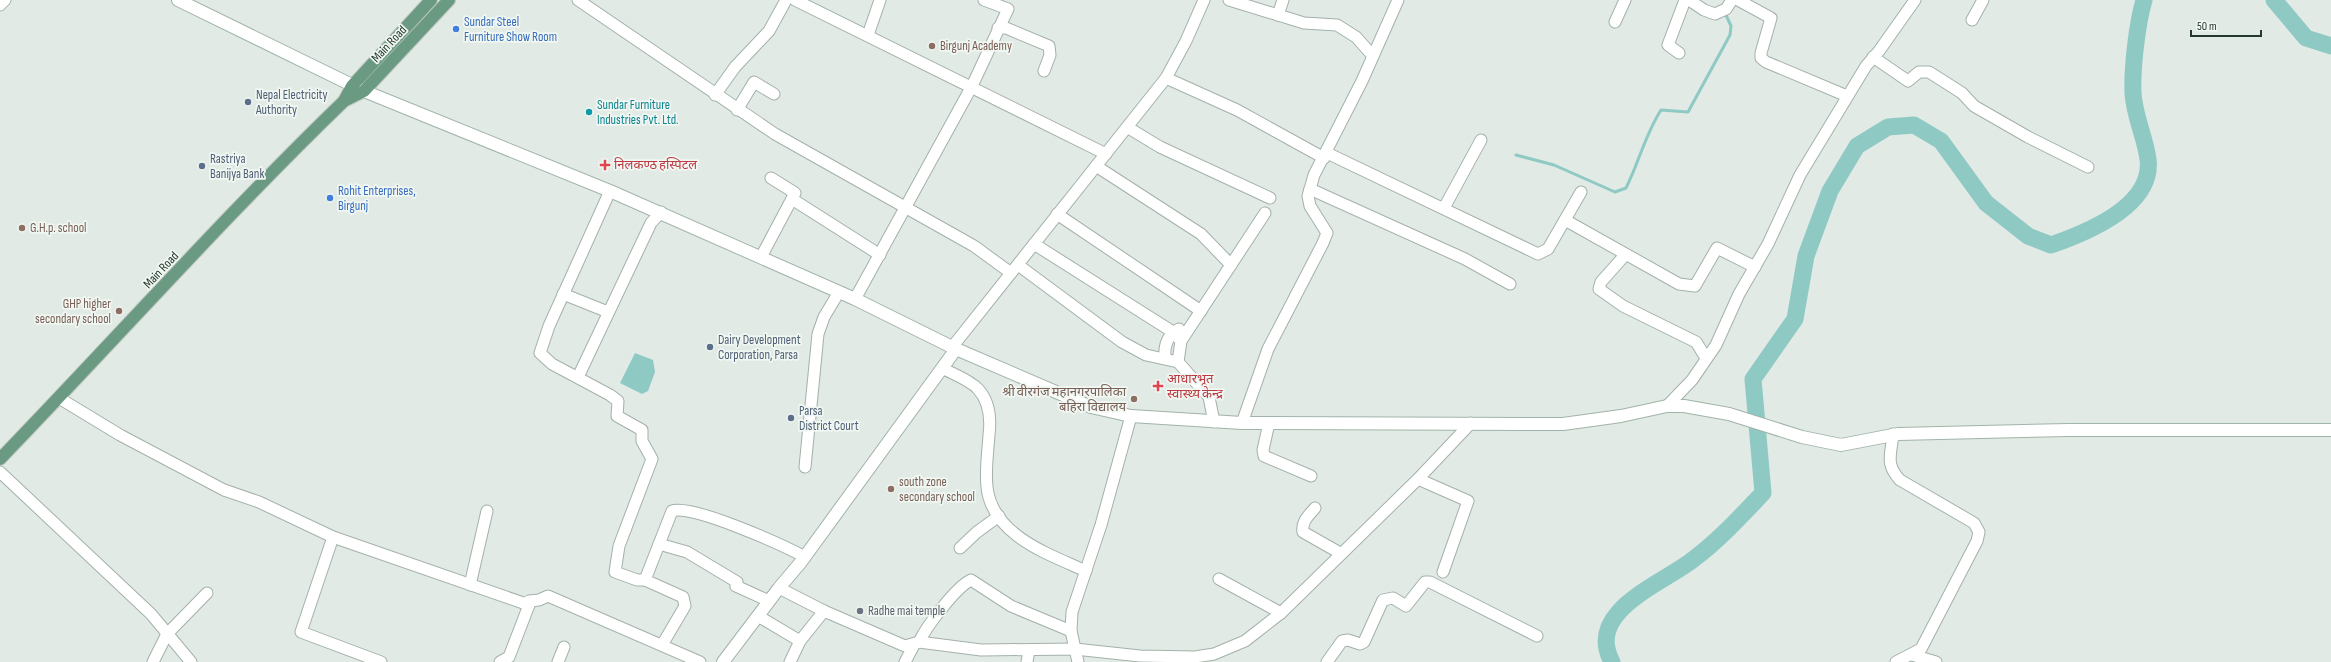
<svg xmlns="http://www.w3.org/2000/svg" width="2331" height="662" font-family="'Sofia Sans Condensed','Noto Sans Devanagari',sans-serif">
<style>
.water{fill:#8fc9c4}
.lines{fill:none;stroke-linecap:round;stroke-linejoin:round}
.stream{stroke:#8fc9c4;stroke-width:3}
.river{stroke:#8fc9c4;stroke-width:17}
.minor-casing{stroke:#a4b1a9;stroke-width:13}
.tertiary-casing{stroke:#a4b1a9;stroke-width:14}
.secondary-casing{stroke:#a1b4a9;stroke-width:14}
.primary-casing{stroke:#bdc4c0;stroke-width:14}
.minor{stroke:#fff;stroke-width:11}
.tertiary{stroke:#fff;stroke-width:12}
.secondary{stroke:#fff;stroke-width:12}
.primary{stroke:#6a9b82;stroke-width:12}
.shop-dot{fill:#3f7fe0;stroke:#f1f7f2;stroke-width:1.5}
.education-dot{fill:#8d6e63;stroke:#f1f7f2;stroke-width:1.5}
.service-dot{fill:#5c6f8a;stroke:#f1f7f2;stroke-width:1.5}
.culture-dot{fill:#0f9aa8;stroke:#f1f7f2;stroke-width:1.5}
.health-dot{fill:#e0444e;stroke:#f1f7f2;stroke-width:1.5}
.worship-dot{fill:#6b7280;stroke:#f1f7f2;stroke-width:1.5}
.labels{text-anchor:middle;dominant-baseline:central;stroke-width:3.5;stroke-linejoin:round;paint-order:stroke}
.shop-label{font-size:13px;fill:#366cbe;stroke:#f1f7f2;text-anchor:start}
.street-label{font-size:13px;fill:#23392d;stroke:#f1f7f2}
.education-label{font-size:13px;fill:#785e54;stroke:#f1f7f2;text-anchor:start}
.service-label{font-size:13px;fill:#4e5e75;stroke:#f1f7f2;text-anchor:start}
.culture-label{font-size:13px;fill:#0d838f;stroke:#f1f7f2;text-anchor:start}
.health-label{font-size:13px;fill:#be3a42;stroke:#f1f7f2;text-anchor:start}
.worship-label{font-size:13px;fill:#5b616d;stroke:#f1f7f2;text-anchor:start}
</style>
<rect width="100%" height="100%" fill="#e1eae4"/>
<polygon class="water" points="635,353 653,360 655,372 648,391 642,394 620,383"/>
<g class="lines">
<path class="stream" d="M1516 155 1554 165 1615 192 1626 188C1639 162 1645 135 1661 110L1688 112 1730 35 1731 26 1725 13"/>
<g class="river">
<polyline points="2274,0 2306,38 2331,46"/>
<path d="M1612 662C1584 610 1665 583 1695 558 1720 539 1742 515 1763 493L1753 379 1795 319 1806 256 1830 191 1857 146 1888 127 1914 125 1941 141 1986 203 2028 236 2051 245C2086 233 2154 206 2148 159 2145 137 2134 115 2133 93 2132 68 2137 24 2144 0"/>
</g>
<defs>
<g id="minor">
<polyline points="578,0 775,134 974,246 1011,273"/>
<polyline points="795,0 1106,154"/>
<polyline points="1229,0 1304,23 1337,25 1356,37 1373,56"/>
<polyline points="1689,0 1704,10 1715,14 1726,9 1732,0"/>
<polyline points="1738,0 1771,18 1761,53 1761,58 1766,62 1847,96"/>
<polyline points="0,5 5,0"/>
<polyline points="1278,15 1283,0"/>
<polyline points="1972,20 1983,0"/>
<polyline points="1615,22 1625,0"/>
<polyline points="998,28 1006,28 1049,46 1050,55 1044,71"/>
<polyline points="868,35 880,0"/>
<polyline points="1679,53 1668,45 1685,0"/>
<polyline points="1873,57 1908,81 1919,72 1929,72 1962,93 1974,106 2028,137 2088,167"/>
<polyline points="1166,78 1237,110 1324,158"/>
<polyline points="715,95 735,67 769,31 786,0"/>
<polyline points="737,110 754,82 774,94"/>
<polyline points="1127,127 1160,147 1270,198"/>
<polyline points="1327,153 1538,254 1548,249 1581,192"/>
<polyline points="1096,166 1201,234 1231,265"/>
<polyline points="1310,189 1465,259 1510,284"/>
<polyline points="610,191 549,326 540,353 552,364 610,395 618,401 617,416 642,430 642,441 652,459 619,546 615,572 637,580 645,580"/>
<polyline points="792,199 880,255"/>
<polyline points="1444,208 1481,140"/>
<polyline points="1057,214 1201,311"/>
<polyline points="1565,220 1679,284 1695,286 1717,248 1755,267"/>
<polyline points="1034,244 1173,332 1181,341"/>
<polyline points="1625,255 1601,282 1599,289 1623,306 1696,342 1706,358"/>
<polyline points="761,257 795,193 771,178"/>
<polyline points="1018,265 1122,342 1146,355 1178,362 1209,397 1214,422"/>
<polyline points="563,294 608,312"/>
<polyline points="855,299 972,86 1008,9 984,0"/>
<polyline points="953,346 1166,78 1186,41 1204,0"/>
<path d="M1165 358C1164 346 1167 335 1179 329"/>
<polyline points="1178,362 1181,341 1265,213"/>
<path d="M942 368C953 374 970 380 978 389 990 402 991 419 989 435 988 451 985 470 987 487 992 535 1048 554 1086 571"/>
<polyline points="578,377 651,223 661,212"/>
<polyline points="59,398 120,435 224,490 259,502 333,537 529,605 529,601 539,600 548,596 700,662"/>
<polyline points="1667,406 1692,380 1716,345 1739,294 1768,244 1800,175 1866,66 1879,51 1915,0"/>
<polyline points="1242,423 1268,349 1323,243 1327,233 1310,206 1308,196 1314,175 1362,81 1398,0"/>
<polyline points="1269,423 1263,450 1264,456 1311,476"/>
<path d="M1893 434C1891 455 1885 464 1900 480L1974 523 1979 532 1977 541 1921 649 1896 662"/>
<polyline points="805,467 818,334 824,317 839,292"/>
<polyline points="0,472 151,614 191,662"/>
<polyline points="1418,479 1468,501 1443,572"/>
<path d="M1315 508C1309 515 1301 522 1303 532L1340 553"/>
<polyline points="333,537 301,632 381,662"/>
<polyline points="659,544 687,552 737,582 736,586 769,601"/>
<polyline points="960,548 977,532 999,516"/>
<polyline points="1219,579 1281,613"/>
<polyline points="470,585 487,511"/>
<polyline points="779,588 824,611 905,646 919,642 981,650 1075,649 1140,656 1195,657 1214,654 1245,641 1281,613 1418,479 1471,423"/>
<polyline points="758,616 800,641"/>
<path d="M919 642C926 627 956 587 971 580L1011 606 1071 631"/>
<path d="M662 645 685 606 683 597 645 580 672 511C690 503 785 546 805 557"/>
<polyline points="1912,655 1936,662"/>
<polyline points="153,662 167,634 207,593"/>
<polyline points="500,662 509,657 529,605"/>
<polyline points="558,662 564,647"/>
<polyline points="790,662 800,641 824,611"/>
<polyline points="905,662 914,645"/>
<polyline points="1027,662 1029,650"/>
<polyline points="1078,662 1071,631 1072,612 1101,525 1131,416"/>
<polyline points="1327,662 1342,641 1348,640 1360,644 1364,642 1383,600 1393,598 1406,606 1425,582 1430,582 1537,636"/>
</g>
<polyline id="tertiary" points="723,662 779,588 801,562 956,349"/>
<polyline id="secondary" points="178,0 364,91 610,191 855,299 956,349 1091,407 1131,416 1242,423 1563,424 1621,416 1667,406 1684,406 1729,414 1802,437 1841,445 1898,434 2069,430 2331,430"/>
<g id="primary">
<polyline points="344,101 364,91 449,0"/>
<path d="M0 459C115 340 225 216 344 101L352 86 431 0"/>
</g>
</defs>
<use href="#minor" class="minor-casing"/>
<use href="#tertiary" class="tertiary-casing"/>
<use href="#secondary" class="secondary-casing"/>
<use href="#primary" class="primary-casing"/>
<use href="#minor" class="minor"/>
<use href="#tertiary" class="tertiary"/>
<use href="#secondary" class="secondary"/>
<use href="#primary" class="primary"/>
</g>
<g class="shop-dot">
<circle cx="456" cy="29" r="4"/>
<circle cx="330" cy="198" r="4"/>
</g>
<g class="education-dot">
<circle cx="932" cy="46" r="4"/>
<circle cx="22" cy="228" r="4"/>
<circle cx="119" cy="311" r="4"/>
<circle cx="1134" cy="399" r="4"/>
<circle cx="891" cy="489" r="4"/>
</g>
<g class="service-dot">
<circle cx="248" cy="102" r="4"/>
<circle cx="202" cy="166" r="4"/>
<circle cx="710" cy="347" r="4"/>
<circle cx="791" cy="418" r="4"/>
</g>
<circle class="culture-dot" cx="589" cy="112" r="4"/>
<g class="health-dot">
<path d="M603 159h4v4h4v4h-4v4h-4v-4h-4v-4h4z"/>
<path d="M1156 380h4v4h4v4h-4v4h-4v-4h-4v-4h4z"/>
</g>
<circle class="worship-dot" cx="860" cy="611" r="4"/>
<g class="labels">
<g class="shop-label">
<text x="464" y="22">Sundar Steel<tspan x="464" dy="15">Furniture Show Room</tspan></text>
<text x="338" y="191">Rohit Enterprises,<tspan x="338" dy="15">Birgunj</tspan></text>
</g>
<g class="street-label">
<text transform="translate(389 44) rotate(-47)">Main Road</text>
<text transform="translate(161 270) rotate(-47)">Main Road</text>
</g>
<g class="education-label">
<text x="940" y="46">Birgunj Academy</text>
<text x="30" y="228">G.H.p. school</text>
<text x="111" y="304" text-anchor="end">GHP higher<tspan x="111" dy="15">secondary school</tspan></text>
<text x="1126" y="392" text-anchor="end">श्री वीरगंज महानगरपालिका<tspan x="1126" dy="15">बहिरा विद्यालय</tspan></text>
<text x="899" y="482">south zone<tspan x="899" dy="15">secondary school</tspan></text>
</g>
<g class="service-label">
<text x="256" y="95">Nepal Electricity<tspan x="256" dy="15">Authority</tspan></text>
<text x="210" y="159">Rastriya<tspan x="210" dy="15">Banijya Bank</tspan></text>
<text x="718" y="340">Dairy Development<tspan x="718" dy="15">Corporation, Parsa</tspan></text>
<text x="799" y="411">Parsa<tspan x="799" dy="15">District Court</tspan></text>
</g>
<g class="culture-label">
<text x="597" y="105">Sundar Furniture<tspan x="597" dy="15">Industries Pvt. Ltd.</tspan></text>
</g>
<g class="health-label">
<text x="614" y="165">निलकण्ठ हस्पिटल</text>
<text x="1167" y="379">आधारभूत<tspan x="1167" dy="15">स्वास्थ्य केन्द्र</tspan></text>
</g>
<g class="worship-label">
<text x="868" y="611">Radhe mai temple</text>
</g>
</g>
<path d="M2191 30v6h70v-6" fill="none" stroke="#23392d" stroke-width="2"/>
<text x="2197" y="30" font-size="12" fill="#23392d" stroke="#f1f7f2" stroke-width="3" paint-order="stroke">50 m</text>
</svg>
